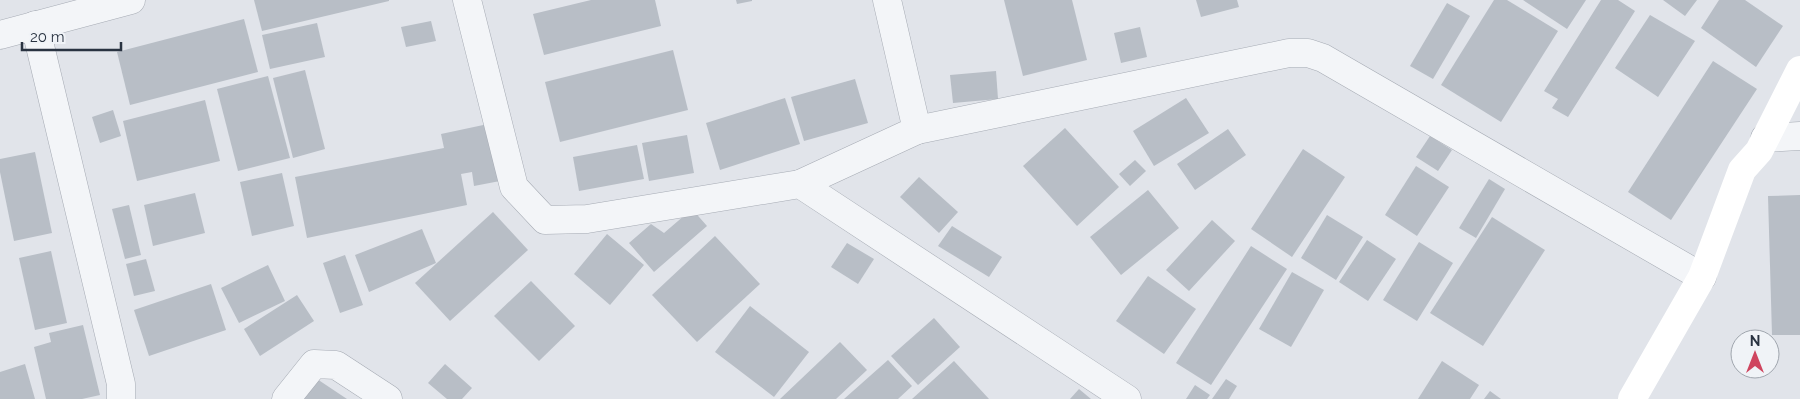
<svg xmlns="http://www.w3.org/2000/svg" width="1800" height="399" font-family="Raleway,sans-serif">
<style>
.building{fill:#b8bec6}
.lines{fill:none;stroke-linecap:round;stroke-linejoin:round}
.street-casing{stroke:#a6abb4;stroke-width:29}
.street{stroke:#f3f5f8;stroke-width:28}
.secondary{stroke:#fff;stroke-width:28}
</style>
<rect width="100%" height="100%" fill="#e1e4ea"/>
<g class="building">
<polygon points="254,0 389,0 389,1 262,31"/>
<polygon points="591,0 655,0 661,26 544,55 533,14"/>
<polygon points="736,0 752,0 752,1 737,4"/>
<polygon points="1004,0 1072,0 1087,60 1023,76"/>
<polygon points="1196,0 1237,0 1239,7 1201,17"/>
<polygon points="1494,0 1507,0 1558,31 1501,122 1441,85"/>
<polygon points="1523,0 1586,0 1567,29"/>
<polygon points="1601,0 1618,0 1635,11 1568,117 1552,108 1558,99 1544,91"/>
<polygon points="1663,0 1697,0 1685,16"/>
<polygon points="1719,0 1745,0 1783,26 1756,67 1701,28"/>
<polygon points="1447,3 1470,16 1433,79 1410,66"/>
<polygon points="1650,15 1695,41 1658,97 1615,68"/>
<polygon points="244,19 258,72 130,105 117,52"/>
<polygon points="431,21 436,41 406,47 401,27"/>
<polygon points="317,23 325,57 270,69 262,35"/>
<polygon points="1140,27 1147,57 1121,63 1114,33"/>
<polygon points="673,50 688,110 560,142 545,82"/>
<polygon points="1713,61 1757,89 1671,220 1628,192"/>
<polygon points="305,70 325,149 293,158 273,78"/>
<polygon points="996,71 998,99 953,103 950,75"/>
<polygon points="268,76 290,158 238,171 217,89"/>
<polygon points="855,79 868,123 804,141 791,97"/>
<polygon points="785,98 800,144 720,170 706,123"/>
<polygon points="1186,98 1209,133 1154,166 1133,131"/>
<polygon points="205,100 220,161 137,181 123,121"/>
<polygon points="113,110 121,136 100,143 92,117"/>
<polygon points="488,124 500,181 474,186 472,172 461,174 467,205 307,238 295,177 444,148 441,134"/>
<polygon points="1065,128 1119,187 1077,226 1023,166"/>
<polygon points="1228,129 1246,155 1195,190 1177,164"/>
<polygon points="687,135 694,173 649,181 642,143"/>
<polygon points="1430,136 1452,150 1438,171 1416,157"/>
<polygon points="637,145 644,179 579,191 573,157"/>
<polygon points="1303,149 1345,177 1292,257 1251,229"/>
<polygon points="35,152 52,233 14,241 0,172 0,159"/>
<polygon points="1135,160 1146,171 1130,186 1119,174"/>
<polygon points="1416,166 1449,187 1417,236 1385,215"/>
<polygon points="282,173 294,226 252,236 240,182"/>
<polygon points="919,177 958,212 939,233 900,197"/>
<polygon points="1489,179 1505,189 1476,238 1459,228"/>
<polygon points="1148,190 1179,228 1121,275 1090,237"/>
<polygon points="195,193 205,233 153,246 144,205"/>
<polygon points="1800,195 1800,335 1772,335 1768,196"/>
<polygon points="129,205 141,255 125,259 112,209"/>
<polygon points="692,209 707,226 654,272 629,243 651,224 664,233"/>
<polygon points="493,212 528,250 450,321 415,283"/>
<polygon points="1327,215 1363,237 1336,280 1301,258"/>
<polygon points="1492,217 1545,250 1483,346 1430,313"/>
<polygon points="1212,220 1235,241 1189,291 1166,270"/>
<polygon points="952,226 1002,257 989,277 938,246"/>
<polygon points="422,229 436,263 369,292 355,255"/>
<polygon points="607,234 644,265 610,305 574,274"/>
<polygon points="715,236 760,284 697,342 652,295"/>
<polygon points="1367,240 1396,259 1368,301 1339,282"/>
<polygon points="1419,242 1453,263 1417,321 1383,300"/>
<polygon points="847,243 874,259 858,284 831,267"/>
<polygon points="1251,246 1287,269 1211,385 1176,363"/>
<polygon points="51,251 67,323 35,330 19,258"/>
<polygon points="345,255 363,305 340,313 323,263"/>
<polygon points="146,259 155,291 134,296 126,264"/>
<polygon points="268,265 285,301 239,323 221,288"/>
<polygon points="1292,272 1324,290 1291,347 1259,329"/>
<polygon points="1148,276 1196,309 1164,354 1116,321"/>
<polygon points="531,281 575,326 539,361 494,316"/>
<polygon points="211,284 226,330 149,356 134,310"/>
<polygon points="297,295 314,321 260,356 244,329"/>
<polygon points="750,306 809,352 774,397 715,352"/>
<polygon points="934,318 960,347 918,385 891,356"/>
<polygon points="83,325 100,395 82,399 46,399 34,347 51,342 49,333"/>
<polygon points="840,342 867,370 836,399 780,399"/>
<polygon points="888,360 912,386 898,399 844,399"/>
<polygon points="954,361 989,399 912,399"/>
<polygon points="1442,361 1479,385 1470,399 1418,399"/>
<polygon points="25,364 35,399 0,399 0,372"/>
<polygon points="445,364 472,388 462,399 447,399 428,383"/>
<polygon points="317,379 347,399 303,399"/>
<polygon points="1226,379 1237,386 1229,399 1212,399"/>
<polygon points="1195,385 1210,395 1207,399 1186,399"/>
<polygon points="1079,389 1091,399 1070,399"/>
<polygon points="1490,391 1501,399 1484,399"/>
</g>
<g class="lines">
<defs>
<g id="street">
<polyline points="467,0 514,187 545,220 587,219 800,184 1127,399"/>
<polyline points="35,25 121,384 121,399"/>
<polyline points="0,35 131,0"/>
<polyline points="917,130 1289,53 1308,53 1323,58 1702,277"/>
<polyline points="1765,138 1800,136"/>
<polyline points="800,184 917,130 887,0"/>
<polyline points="286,399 314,364 336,365 388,399"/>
</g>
</defs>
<use href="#street" class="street-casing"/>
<use href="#street" class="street"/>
<polyline class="secondary" points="1632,399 1702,277 1742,170 1759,151 1800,70"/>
</g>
<g transform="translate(1755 354)"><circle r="24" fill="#f0f3f7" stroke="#a0a6ae"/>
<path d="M0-4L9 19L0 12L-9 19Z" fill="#cf455f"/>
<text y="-8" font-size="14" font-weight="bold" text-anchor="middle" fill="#293341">N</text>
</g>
<path d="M22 42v8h99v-8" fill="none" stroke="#293341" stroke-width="2.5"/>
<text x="30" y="42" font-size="15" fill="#293341" stroke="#f0f3f7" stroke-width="4" paint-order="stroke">20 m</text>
</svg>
